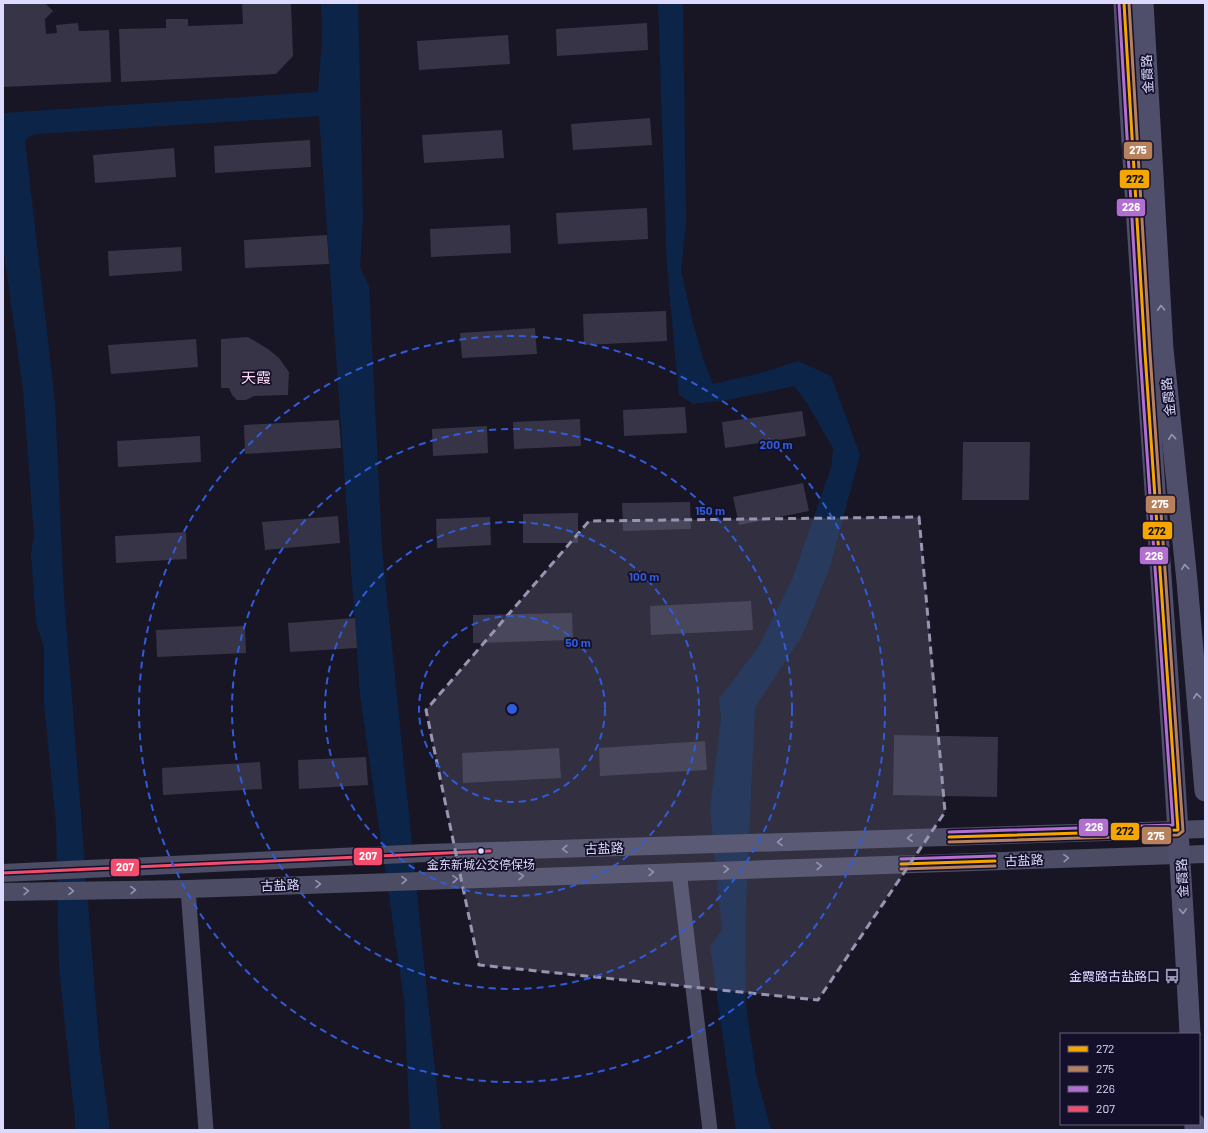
<svg xmlns="http://www.w3.org/2000/svg" width="1208" height="1133" font-family="Barlow,'Noto Sans SC',sans-serif">
<style>
.water{fill:#0d2449}
.building{fill:#363446}
.lines{fill:none;stroke-linecap:round;stroke-linejoin:round}
.minor{stroke:#4c4c65;stroke-width:15}
.tertiary{stroke:#4c4c65;stroke-width:18}
.secondary{stroke:#4f4f6b;stroke-width:21}
.bus-1-casing{stroke:#14102a;stroke-width:6}
.bus-2-casing{stroke:#14102a;stroke-width:6}
.bus-3-casing{stroke:#14102a;stroke-width:6}
.bus-4-casing{stroke:#14102a;stroke-width:6}
.bus-1{stroke:#f7a600;stroke-width:3}
.bus-2{stroke:#b6815c;stroke-width:3}
.bus-3{stroke:#b36fd0;stroke-width:3}
.bus-4{stroke:#f44d6c;stroke-width:3}
.oneway{stroke:#9694b5}
.oneway2{stroke:#9493b2}
.marked{fill:#9895b2;fill-opacity:0.2;stroke:#9895b2;stroke-width:3;stroke-dasharray:8 5;stroke-linejoin:round}
.ring{fill:none;stroke:#305cdc;stroke-width:2;stroke-dasharray:7 5}
.bus-dot{fill:#dddaff;stroke:#14102a;stroke-width:1.5}
.labels{text-anchor:middle;dominant-baseline:central;stroke-width:3.5;stroke-linejoin:round;paint-order:stroke}
.bus-label{font-size:12px;fill:#dddaff;stroke:#14102a}
.street-label{font-size:13px;fill:#dddaff;stroke:#14102a}
.poi-label{font-size:13px;fill:#dddaff;stroke:#14102a;text-anchor:end}
.quarter-label{font-size:15px;fill:#ffdcf3;stroke:#14102a}
.centre{fill:#305cdc;stroke:#14102a;stroke-width:2}
.ring-label{font-size:12px;text-anchor:middle;font-weight:bold;fill:#305cdc;stroke:#14102a;stroke-width:3.5;stroke-linejoin:round;paint-order:stroke}
.line-badge{stroke:#14102a;stroke-width:1.5}
.badge-label{font-size:11px;text-anchor:middle;font-weight:bold;fill:#fff}
.pale-badge-label{font-size:11px;text-anchor:middle;font-weight:bold;fill:#111}
</style>
<rect width="100%" height="100%" fill="#181624"/>
<g class="water">
<polygon points="321,3 358,3 363,218 360,267 369,286 382,549 441,1130 410,1130 404,1000 360,695 319,116 37,134 30,136 25,141 55,402 64,597 99,1045 110,1130 76,1130 59,967 56,823 44,704 44,647 36,623 31,554 34,536 23,390 3,246 3,113 318,92 322,39"/>
<polygon points="658,3 683,3 686,223 681,270 692,319 703,359 713,384 761,373 798,361 831,376 860,455 830,567 802,636 755,707 745,927 746,1006 756,1075 771,1130 736,1130 710,946 722,930 710,809 721,719 719,699 759,646 791,582 831,468 833,448 807,403 794,386 722,401 693,404 679,395 667,268"/>
</g>
<g class="building">
<polygon points="3,3 45,3 53,11 45,19 46,34 57,33 56,25 78,23 79,31 109,30 111,82 3,87"/>
<polygon points="242,3 291,3 293,56 276,74 121,82 119,29 166,28 166,19 188,19 188,26 243,24"/>
<polygon points="647,23 648,50 557,56 556,29"/>
<polygon points="508,35 510,64 419,70 417,41"/>
<polygon points="650,118 652,145 573,150 571,124"/>
<polygon points="502,130 504,158 424,163 422,135"/>
<polygon points="310,140 311,167 215,173 214,146"/>
<polygon points="174,148 176,177 95,183 93,155"/>
<polygon points="647,208 648,239 558,244 556,213"/>
<polygon points="510,225 511,253 431,257 430,229"/>
<polygon points="327,235 329,264 245,268 244,240"/>
<polygon points="181,247 182,271 109,276 108,251"/>
<polygon points="666,311 667,341 584,345 583,314"/>
<polygon points="535,328 537,354 462,358 460,333"/>
<polygon points="248,337 268,349 279,358 289,372 288,395 254,396 246,400 237,400 232,395 229,388 221,388 221,339"/>
<polygon points="196,339 198,367 111,374 108,345"/>
<polygon points="685,407 687,433 624,436 623,410"/>
<polygon points="802,411 806,436 725,448 722,422"/>
<polygon points="580,419 581,446 514,449 513,422"/>
<polygon points="339,420 341,448 245,454 244,425"/>
<polygon points="487,426 488,453 433,456 432,429"/>
<polygon points="200,436 201,462 118,467 117,441"/>
<polygon points="963,442 1030,442 1029,500 962,500"/>
<polygon points="803,483 809,511 739,525 733,497"/>
<polygon points="690,502 691,529 623,531 622,503"/>
<polygon points="578,513 578,543 523,543 523,514"/>
<polygon points="338,516 340,543 265,550 262,522"/>
<polygon points="490,517 491,545 437,548 436,519"/>
<polygon points="186,532 187,559 116,563 115,536"/>
<polygon points="751,601 753,630 651,635 650,606"/>
<polygon points="572,613 573,640 473,643 473,615"/>
<polygon points="355,618 357,648 290,652 288,623"/>
<polygon points="245,626 246,653 157,657 156,630"/>
<polygon points="894,735 998,737 997,797 893,795"/>
<polygon points="705,741 707,770 600,776 599,748"/>
<polygon points="559,748 561,778 463,783 462,753"/>
<polygon points="366,757 368,785 299,789 298,760"/>
<polygon points="260,762 262,789 163,795 162,768"/>
</g>
<g class="lines">
<g class="minor">
<polyline points="679,871 710,1130"/>
<polyline points="188,889 206,1130"/>
</g>
<g class="tertiary">
<polyline points="3,873 426,853 1205,829"/>
<polyline points="3,892 188,889 1205,854"/>
</g>
<g class="secondary">
<path d="M1124 3C1142 347 1172 690 1190 1034"/>
<polyline points="1143,3 1163,349 1187,581 1205,791"/>
<polyline points="1195,1124 1195,1130"/>
</g>
<defs>
<g id="bus-1">
<polyline points="949,837 1178,830 1145,353 1124,3"/>
<polyline points="901,864 995,861"/>
</g>
<g id="bus-2">
<polyline points="949,842 1178,835 1183,831 1150,353 1129,3"/>
<polyline points="901,869 995,866"/>
</g>
<g id="bus-3">
<polyline points="949,832 1173,825 1140,353 1119,3"/>
<polyline points="901,859 995,856"/>
</g>
<polyline id="bus-4" points="3,873 490,851"/>
</defs>
<use href="#bus-1" class="bus-1-casing"/>
<use href="#bus-2" class="bus-2-casing"/>
<use href="#bus-3" class="bus-3-casing"/>
<use href="#bus-4" class="bus-4-casing"/>
<use href="#bus-1" class="bus-1"/>
<use href="#bus-2" class="bus-2"/>
<use href="#bus-3" class="bus-3"/>
<use href="#bus-4" class="bus-4"/>
</g>
<defs><path id="oneway-chevron" d="M-2-3.5L2.5 0L-2 3.5" fill="none" stroke-width="1.6" stroke-linecap="round" stroke-linejoin="round"/></defs>
<g class="oneway">
<use href="#oneway-chevron" transform="translate(1161 308) rotate(-93)"/>
<use href="#oneway-chevron" transform="translate(1172 437) rotate(-96)"/>
<use href="#oneway-chevron" transform="translate(1185 567) rotate(-96)"/>
<use href="#oneway-chevron" transform="translate(1197 696) rotate(-95)"/>
<use href="#oneway-chevron" transform="translate(1183 911) rotate(87)"/>
</g>
<g class="oneway2">
<use href="#oneway-chevron" transform="translate(910 838) rotate(178)"/>
<use href="#oneway-chevron" transform="translate(780 842) rotate(178)"/>
<use href="#oneway-chevron" transform="translate(565 849) rotate(178)"/>
<use href="#oneway-chevron" transform="translate(1066 858) rotate(-2)"/>
<use href="#oneway-chevron" transform="translate(819 866) rotate(-2)"/>
<use href="#oneway-chevron" transform="translate(726 869) rotate(-1)"/>
<use href="#oneway-chevron" transform="translate(651 872) rotate(-2)"/>
<use href="#oneway-chevron" transform="translate(521 876) rotate(-2)"/>
<use href="#oneway-chevron" transform="translate(455 879) rotate(-2)"/>
<use href="#oneway-chevron" transform="translate(404 880) rotate(-2)"/>
<use href="#oneway-chevron" transform="translate(318 884) rotate(-2)"/>
<use href="#oneway-chevron" transform="translate(133 890) rotate(-2)"/>
<use href="#oneway-chevron" transform="translate(26 891) rotate(-1)"/>
<use href="#oneway-chevron" transform="translate(71 891) rotate(1)"/>
</g>
<path class="marked" d="M919 517 945 812 818 1000 479 965 426 710 589 521Z"/>
<g class="ring">
<circle cx="512" cy="709" r="93"/>
<circle cx="512" cy="709" r="187"/>
<circle cx="512" cy="709" r="280"/>
<circle cx="512" cy="709" r="373"/>
</g>
<defs>
<symbol id="bus-bare" viewBox="-9 -9 18 18"><path d="M-5-6H5V4H4V6H2V4H-2V6H-4V4H-5ZM-3.5-4V0h7V-4ZM-3.5 1.2v1.5H-2V1.2ZM2 1.2v1.5H3.5V1.2Z" fill="#9895b2" stroke="#14102a" stroke-width="2.5" paint-order="stroke"/></symbol>
</defs>
<g fill-rule="evenodd">
<use href="#bus-bare" x="1161" y="965" width="22" height="22"/>
</g>
<circle class="bus-dot" cx="481" cy="851" r="3.5"/>
<g class="labels">
<g class="bus-label">
<text x="481" y="864">金东新城公交停保场</text>
</g>
<g class="street-label">
<text transform="translate(1147 74) rotate(-93)">金霞路</text>
<text transform="translate(1168 397) rotate(-96)">金霞路</text>
<text transform="translate(604 848) rotate(-2)">古盐路</text>
<text transform="translate(1024 860) rotate(-2)">古盐路</text>
<text transform="translate(1182 878) rotate(-93)">金霞路</text>
<text transform="translate(280 885) rotate(-2)">古盐路</text>
</g>
<g class="poi-label">
<text x="1160" y="976">金霞路古盐路口</text>
</g>
<g class="quarter-label">
<text x="256" y="377">天霞</text>
</g>
</g>
<circle cx="512" cy="709" r="6" class="centre"/>
<g class="ring-label">
<text x="776" y="449">200 m</text>
<text x="710" y="515">150 m</text>
<text x="644" y="581">100 m</text>
<text x="578" y="647">50 m</text>
</g>
<g class="line-badge">
<rect x="1123" y="141" width="30" height="19" rx="4" fill="#b6815c"/>
<rect x="1119" y="169" width="31" height="20" rx="4" fill="#f7a600"/>
<rect x="1116" y="198" width="30" height="19" rx="4" fill="#b36fd0"/>
<rect x="1145" y="495" width="31" height="19" rx="4" fill="#b6815c"/>
<rect x="1142" y="521" width="31" height="19" rx="4" fill="#f7a600"/>
<rect x="1139" y="546" width="30" height="19" rx="4" fill="#b36fd0"/>
<rect x="1078" y="818" width="31" height="19" rx="4" fill="#b36fd0"/>
<rect x="1110" y="822" width="30" height="19" rx="4" fill="#f7a600"/>
<rect x="1141" y="826" width="31" height="19" rx="4" fill="#b6815c"/>
<rect x="353" y="847" width="30" height="19" rx="4" fill="#f44d6c"/>
<rect x="110" y="858" width="30" height="19" rx="4" fill="#f44d6c"/>
</g>
<g class="badge-label">
<text x="1138" y="154">275</text>
<text x="1131" y="211">226</text>
<text x="1160" y="508">275</text>
<text x="1154" y="560">226</text>
<text x="1094" y="831">226</text>
<text x="1156" y="840">275</text>
<text x="368" y="860">207</text>
<text x="125" y="871">207</text>
</g>
<g class="pale-badge-label">
<text x="1135" y="183">272</text>
<text x="1157" y="535">272</text>
<text x="1125" y="835">272</text>
</g>
<rect width="1208" height="1133" fill="none" stroke="#dddaff" stroke-width="8"/>
<rect x="1060" y="1033" width="140" height="92" fill="#14102a" stroke="#64617f"/>
<rect x="1068" y="1046" width="20" height="6" fill="#f7a600" stroke="#64617f"/>
<text x="1096" y="1053" font-size="12" fill="#dddaff">272</text>
<rect x="1068" y="1066" width="20" height="6" fill="#b6815c" stroke="#64617f"/>
<text x="1096" y="1073" font-size="12" fill="#dddaff">275</text>
<rect x="1068" y="1086" width="20" height="6" fill="#b36fd0" stroke="#64617f"/>
<text x="1096" y="1093" font-size="12" fill="#dddaff">226</text>
<rect x="1068" y="1106" width="20" height="6" fill="#f44d6c" stroke="#64617f"/>
<text x="1096" y="1113" font-size="12" fill="#dddaff">207</text>
</svg>
